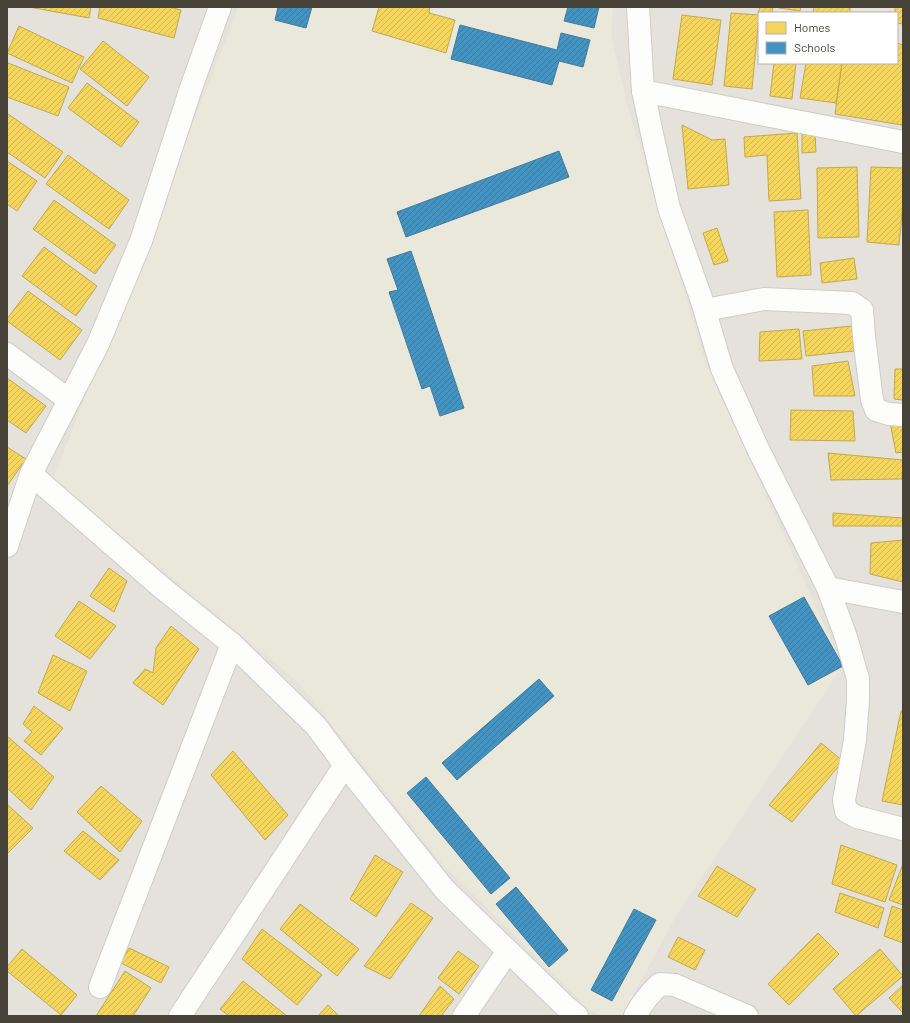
<svg xmlns="http://www.w3.org/2000/svg" width="910" height="1023" font-family="Barlow,sans-serif">
<style>
.residential{fill:#e4e2da;fill-rule:evenodd}
.education{fill:#eae8db}
.homes{fill:url(#homes-hatch);stroke:#c1a951}
.schools{fill:url(#schools-hatch);stroke:#447b99}
.lines{fill:none;stroke-linecap:round;stroke-linejoin:round}
.minor-casing{stroke:#cecdc9;stroke-width:24}
.minor{stroke:#fdfdfc;stroke-width:22}
</style>
<defs>
<pattern id="homes-hatch" width="6" height="6" patternUnits="userSpaceOnUse"><rect width="6" height="6" fill="#f6d55c"/><path d="M-1 1l2-2M0 6l6-6M5 7l2-2" fill="none" stroke="#d4b851"/></pattern>
<pattern id="schools-hatch" width="6" height="6" patternUnits="userSpaceOnUse"><rect width="6" height="6" fill="#4393c3"/><path d="M-1 1l2-2M0 6l6-6M5 7l2-2" fill="none" stroke="#3a7a9f"/></pattern>
</defs>
<rect width="100%" height="100%" fill="#f1f0eb"/>
<path class="residential" d="M7 7H903V1016H7ZM759 13H897V63H759Z"/>
<polygon class="education" points="238,7 613,7 611,35 628,108 706,364 843,666 675,918 622,1016 599,1016 589,1009 443,865 299,683 53,479 235,17"/>
<g class="homes">
<polygon points="29,7 91,7 89,18"/>
<polygon points="100,7 169,7 181,10 174,38 98,18"/>
<polygon points="379,7 430,7 429,13 455,20 446,53 372,31"/>
<polygon points="760,7 773,7 772,13 758,13"/>
<polygon points="779,7 801,7 800,11 779,8"/>
<polygon points="814,7 850,7 850,13 813,13"/>
<polygon points="895,7 903,7 903,24 897,23 897,13 895,13"/>
<polygon points="731,13 759,15 752,89 724,86"/>
<polygon points="682,15 721,20 712,85 673,79"/>
<polygon points="19,26 84,57 72,83 7,53"/>
<polygon points="103,41 149,77 127,106 80,69"/>
<polygon points="897,43 903,45 903,116 902,125 835,114 842,63 897,63"/>
<polygon points="8,63 69,87 58,116 7,97 7,65"/>
<polygon points="774,63 796,63 792,99 770,96"/>
<polygon points="806,63 842,63 836,103 800,98"/>
<polygon points="87,83 139,122 121,147 68,108"/>
<polygon points="8,114 63,152 45,178 7,152 7,116"/>
<polygon points="682,125 712,140 725,139 729,185 688,189"/>
<polygon points="797,133 801,199 769,201 767,155 745,157 744,137"/>
<polygon points="815,133 816,152 802,153 802,134"/>
<polygon points="68,155 129,200 109,229 46,184"/>
<polygon points="7,161 37,181 17,211 7,204"/>
<polygon points="857,167 859,237 818,238 817,168"/>
<polygon points="871,167 903,168 903,203 899,245 867,242"/>
<polygon points="54,200 116,245 95,274 33,229"/>
<polygon points="808,210 811,275 777,277 774,212"/>
<polygon points="717,228 728,261 714,265 703,233"/>
<polygon points="44,247 97,286 76,316 22,276"/>
<polygon points="854,258 857,279 822,283 820,263"/>
<polygon points="28,291 82,330 60,360 7,321 7,319"/>
<polygon points="852,326 854,351 806,356 803,331"/>
<polygon points="799,329 802,359 759,361 760,332"/>
<polygon points="848,361 855,396 814,396 812,366"/>
<polygon points="895,369 903,369 903,400 894,399"/>
<polygon points="7,378 46,406 26,433 7,420"/>
<polygon points="791,410 853,411 855,441 790,440"/>
<polygon points="903,421 903,452 896,453 890,422"/>
<polygon points="7,447 26,459 7,486"/>
<polygon points="828,453 903,460 902,479 831,480"/>
<polygon points="833,513 903,518 903,526 833,526"/>
<polygon points="903,540 903,582 870,574 871,543"/>
<polygon points="109,568 127,581 114,612 90,596"/>
<polygon points="79,601 116,626 90,659 55,636"/>
<polygon points="171,626 199,649 163,705 133,683 145,669 153,673 156,648"/>
<polygon points="53,655 87,671 70,711 38,693"/>
<polygon points="34,706 63,728 41,755 24,741 32,732 23,724"/>
<polygon points="901,711 903,711 903,805 882,801"/>
<polygon points="7,736 54,777 31,810 7,788"/>
<polygon points="821,743 843,761 792,822 769,805"/>
<polygon points="233,751 288,815 265,840 211,775"/>
<polygon points="101,786 142,821 120,852 77,812"/>
<polygon points="8,805 33,828 7,854 7,806"/>
<polygon points="83,831 119,860 100,880 64,851"/>
<polygon points="841,845 897,865 885,902 832,884"/>
<polygon points="375,855 403,872 376,917 350,899"/>
<polygon points="903,864 903,905 889,900"/>
<polygon points="717,866 756,889 737,917 698,896"/>
<polygon points="840,893 884,908 878,928 835,912"/>
<polygon points="411,903 433,918 390,979 364,966"/>
<polygon points="300,904 359,949 337,976 280,929"/>
<polygon points="892,906 903,910 903,943 884,936"/>
<polygon points="262,929 322,975 297,1005 242,959"/>
<polygon points="818,933 839,954 789,1005 768,984"/>
<polygon points="678,937 705,950 695,970 668,957"/>
<polygon points="129,948 169,967 161,983 121,963"/>
<polygon points="22,949 77,995 61,1015 7,971 7,967"/>
<polygon points="880,949 903,976 856,1016 833,989"/>
<polygon points="458,951 479,966 459,994 438,978"/>
<polygon points="125,971 151,988 133,1016 96,1016"/>
<polygon points="243,981 287,1016 229,1016 220,1009"/>
<polygon points="903,985 903,1013 889,998"/>
<polygon points="440,986 454,999 441,1016 419,1016"/>
<polygon points="328,1005 339,1016 318,1016"/>
</g>
<g class="schools">
<polygon points="278,7 312,7 306,28 275,20"/>
<polygon points="568,7 599,7 594,28 564,21"/>
<polygon points="460,25 557,50 561,33 590,40 583,67 559,61 552,85 451,59"/>
<polygon points="559,151 569,177 406,237 397,212"/>
<polygon points="411,251 464,408 440,416 430,386 422,389 389,292 398,290 387,259"/>
<polygon points="804,597 843,666 808,685 769,616"/>
<polygon points="539,679 554,696 457,780 442,763"/>
<polygon points="426,777 510,878 491,894 407,793"/>
<polygon points="516,887 568,950 549,967 496,904"/>
<polygon points="634,909 656,920 612,1001 591,990"/>
</g>
<g class="lines">
<defs>
<g id="minor">
<polyline points="638,7 643,91 654,143 669,208 701,298 722,369 758,449 828,588 846,637 858,679 858,700 855,740 844,800 846,811 857,817 903,829"/>
<polyline points="643,91 903,142"/>
<polyline points="705,310 764,299 852,303 862,310 863,322 864,337 872,400 876,410 889,414 903,415"/>
<polyline points="7,354 69,400"/>
<polyline points="31,474 161,587 232,644 316,726 345,765 445,890 565,1006 577,1016"/>
<polyline points="7,546 31,474 98,344 141,241 191,88 220,7"/>
<polyline points="828,588 903,602"/>
<polyline points="100,987 232,644"/>
<polyline points="180,1016 345,765"/>
<polyline points="464,1016 508,951"/>
<path d="M635 1016C642 1003 649 994 660 984L675 985 747 1016"/>
</g>
</defs>
<use href="#minor" class="minor-casing"/>
<use href="#minor" class="minor"/>
</g>
<rect width="910" height="1023" fill="none" stroke="#464238" stroke-width="16"/>
<rect x="758" y="12" width="140" height="52" fill="#ffffff" stroke="#b5b3af"/>
<rect x="766" y="22" width="20" height="12" fill="#f6d55c" stroke="#b5b3af"/>
<text x="794" y="32" font-size="12" fill="#464238">Homes</text>
<rect x="766" y="42" width="20" height="12" fill="#4393c3" stroke="#b5b3af"/>
<text x="794" y="52" font-size="12" fill="#464238">Schools</text>
</svg>
